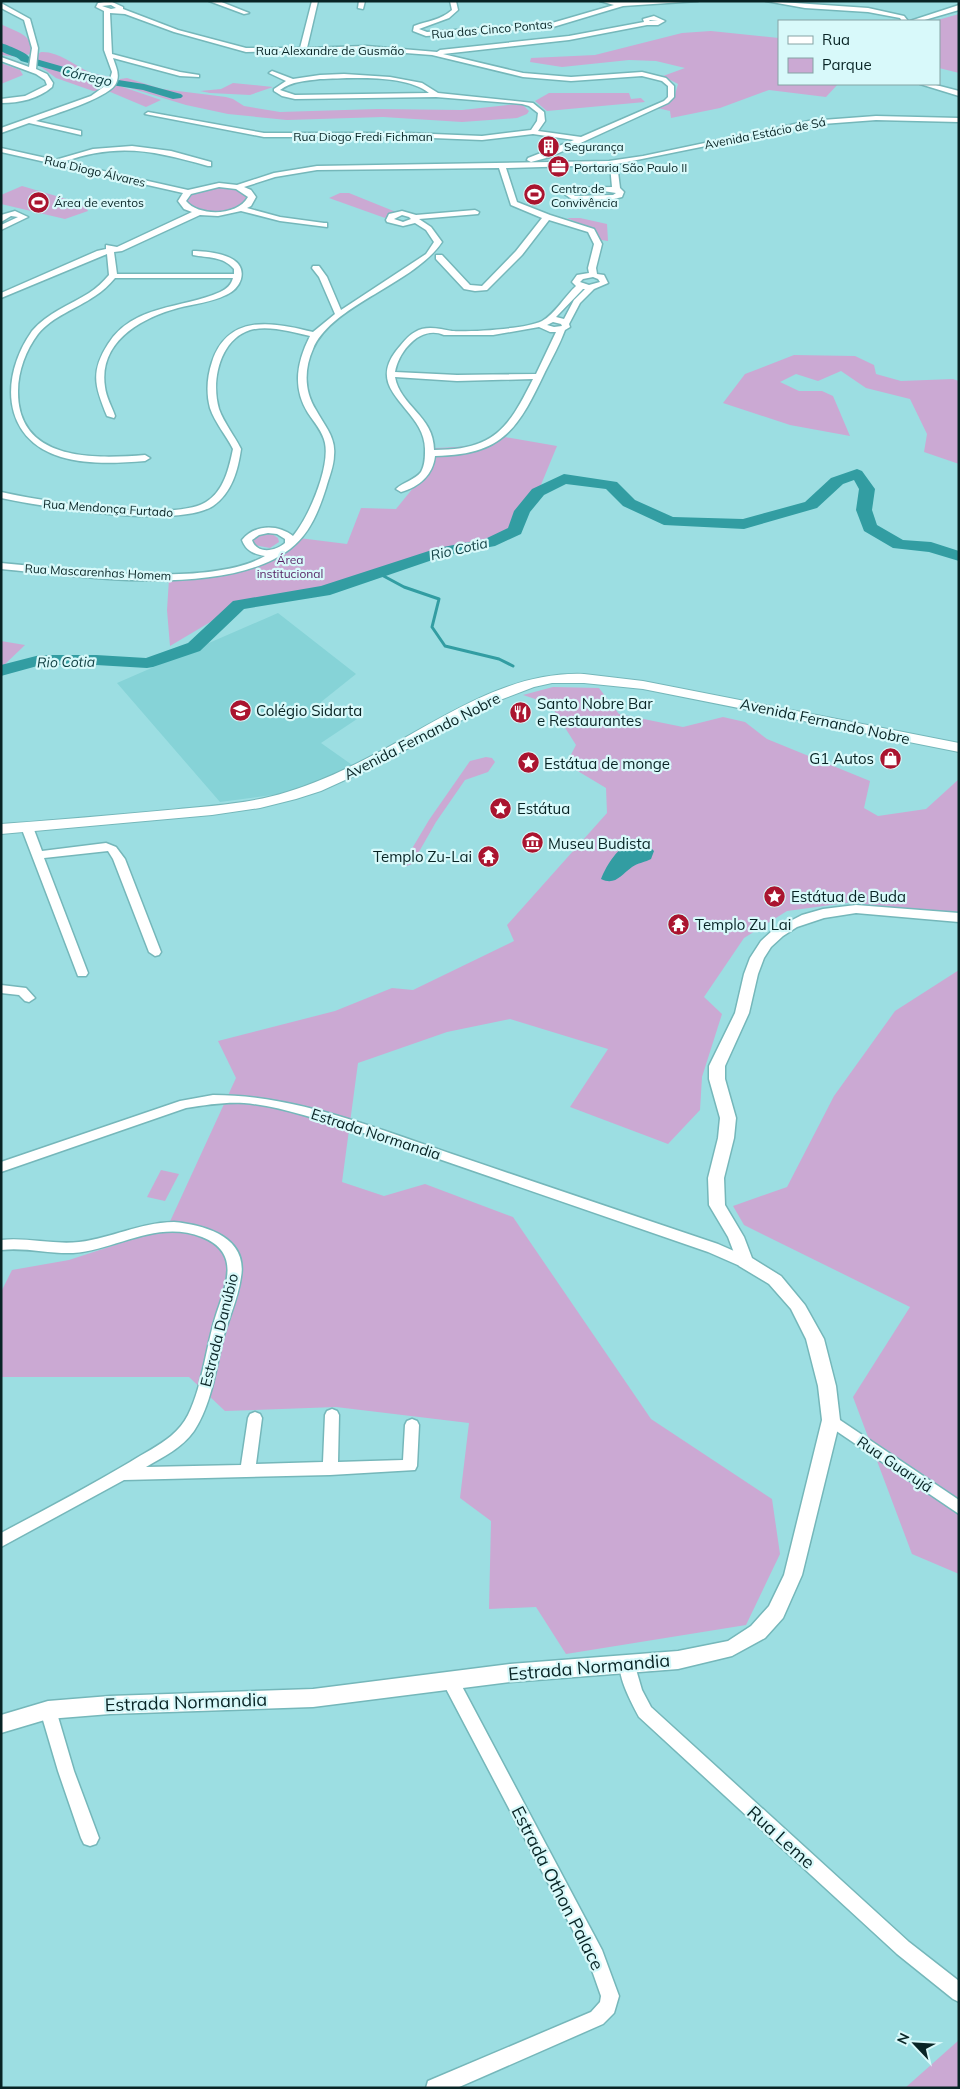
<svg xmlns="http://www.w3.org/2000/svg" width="960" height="2089" font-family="Mulish,sans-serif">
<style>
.built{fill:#86d3d7}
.green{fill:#cba9d3}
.water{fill:#329da2}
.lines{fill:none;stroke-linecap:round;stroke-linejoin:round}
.stream{stroke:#329da2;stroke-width:3}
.river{fill:#329da2;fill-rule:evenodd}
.minor-casing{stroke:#75b7ba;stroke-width:3}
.tertiary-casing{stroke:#75b7ba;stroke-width:3}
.secondary-casing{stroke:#75b7ba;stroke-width:2}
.minor{fill:#fff;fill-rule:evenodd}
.tertiary{fill:#fff;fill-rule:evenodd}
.secondary{fill:#fff;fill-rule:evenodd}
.labels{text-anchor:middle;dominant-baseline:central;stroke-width:4.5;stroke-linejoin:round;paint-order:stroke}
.far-street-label{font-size:12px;fill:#082425;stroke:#d8f9fa}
.far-poi-label{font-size:12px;fill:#082425;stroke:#d8f9fa;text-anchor:start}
.far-park-label{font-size:12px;fill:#561f63;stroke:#d8f9fa}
.far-water-label{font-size:14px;font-style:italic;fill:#124144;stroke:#d8f9fa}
.poi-label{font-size:15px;fill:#082425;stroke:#d8f9fa;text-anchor:start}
.street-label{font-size:15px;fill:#082425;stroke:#d8f9fa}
.near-street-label{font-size:18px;fill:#082425;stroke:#d8f9fa}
</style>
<rect width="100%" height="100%" fill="#9cdee2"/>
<polygon class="built" points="278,613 356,674 321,702 357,719 321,743 355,767 294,792 220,802 117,683"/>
<g class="green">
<polygon points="959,14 959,73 939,68 939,21 934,21"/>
<path d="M1 24C15 32 35 34 30 54L19 57 1 55Z"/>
<polygon points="711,31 779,38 779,84 838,84 826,97 769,90 720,108 671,118 670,111 657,108 674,98 678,84 663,76 685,68 656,61 629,60 562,67 530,62 531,58 595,55 682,33"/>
<path d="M41 52C58 51 74 65 89 72 96 75 105 75 112 78L108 86 101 91H93L56 78 36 63 37 55Z"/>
<polygon points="1,63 20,70 23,75 1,84"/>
<polygon points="127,78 162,89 226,97 233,99 244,106 280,112 377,109 462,110 516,104 523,105 529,111 527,114 517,118 462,122 383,117 287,120 228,114 186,105 117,84 120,79"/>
<polygon points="233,83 273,87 250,95 210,93 200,91 221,89"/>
<polygon points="114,84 161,100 146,107 108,91"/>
<polygon points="549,93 629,93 631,99 641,98 645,102 547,111 535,101"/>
<polygon points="219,185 248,192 249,205 220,214 189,209 183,197 187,193"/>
<polygon points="22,186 70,200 86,207 88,211 65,219 1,204 1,195"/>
<polygon points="340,193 349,193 396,212 389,214 385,218 329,198"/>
<polygon points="567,218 580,218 607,224 608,241 601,240 590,228"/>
<polygon points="794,355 855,356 874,365 876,374 901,381 953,379 959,381 959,464 924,452 927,434 910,399 866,388 841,371 818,381 796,374 780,382 799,391 822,391 833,396 850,436 790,425 723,403 745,374"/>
<path d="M499 436 557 446 538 492 522 511 515 531 489 543 444 551 324 591 239 605 170 646 167 610 169 579 241 571 279 555 299 538 347 544 361 508 396 509 422 477 434 448C457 447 479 447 499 436Z"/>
<polygon points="265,534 272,534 278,538 279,542 270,548 254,545 252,542 253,538"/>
<polygon points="1,641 25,645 1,668"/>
<polygon points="553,687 599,688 619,714 683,727 723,717 745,722 767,739 870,781 864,808 878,816 926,809 959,779 959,919 853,902 787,911 744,938 704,997 722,1014 702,1077 700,1110 668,1144 570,1107 608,1049 510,1019 447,1032 358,1063 342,1182 384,1196 425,1184 513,1217 651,1419 772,1499 780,1554 746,1625 566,1654 536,1607 489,1609 491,1521 460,1498 469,1423 336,1407 225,1411 189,1377 1,1377 1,1292 12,1270 69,1260 167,1228 236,1078 218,1041 335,1011 392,988 413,990 514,941 507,925 607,813 606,788 566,764 576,745 550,704 523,695"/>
<polygon points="486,757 492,758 495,762 488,772 465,780 436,822 412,864 404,867 404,862 429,820 470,761"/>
<polygon points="959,970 959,1574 912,1554 853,1397 910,1307 744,1225 733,1206 787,1187 834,1096 895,1011"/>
<polygon points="161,1170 179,1174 165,1201 147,1197"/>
<polygon points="959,2040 959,2088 905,2088"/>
</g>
<path class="water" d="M633 841 649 846 654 851 651 859C646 862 637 863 632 867 621 875 615 886 601 879 607 864 618 847 633 841Z"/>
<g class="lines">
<polyline class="stream" points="378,573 404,587 439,599 432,627 445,646 499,659 513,666"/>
<g class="river">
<path d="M1 43C7 45 26 52 29 57L99 77 144 84 181 94 183 96 181 98 173 99 143 90 99 83 21 61C16 55 8 56 1 51Z"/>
<polygon points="857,469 862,471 875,489 872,510 877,525 903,540 931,542 959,551 959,561 929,552 893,548 864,531 856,510 859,489 854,480 843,484 817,508 744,529 664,525 623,506 606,489 566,484 544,495 530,512 521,534 495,546 447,555 330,595 244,609 200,651 153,667 147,668 96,665 41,665 1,676 1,665 40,655 96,655 146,658 188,643 233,601 321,586 438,548 485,539 508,528 514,511 532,489 564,474 617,482 635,500 673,517 743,519 805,502 831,478"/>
</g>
<defs>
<g id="minor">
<path d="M110 1 123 7V9L178 30 246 48H300L312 1H318L307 48 366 46 437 52 440 50 569 36 644 22 643 19 654 16 665 21 658 25H647L569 40 443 54 523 73 571 77 642 72 666 78 674 86V97L668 103 550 157 531 162 527 160 528 158 574 140 533 134 482 140 408 137H264L145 114 148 112 264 133H408L482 136 531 130 537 121 538 113 529 106 522 104 436 97 295 99 282 96 274 91V89L286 81 269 73 272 71 293 79 320 75 344 74 390 77 422 83 438 93 533 103 544 112 545 121 538 131 581 137 664 101 668 97V86L662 81 642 76 571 81 523 77 432 55 366 50 246 52 174 32 125 14 110 13 112 54 180 72 199 75V77L180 76 113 58C116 67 121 76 115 85 105 99 54 114 36 121L81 131V135L29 123 1 133V128L91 96 109 83 112 72 104 50V11L96 7 98 3ZM111 5 116 8 111 9 102 6ZM649 20 658 21H650ZM320 79C349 78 406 74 429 93L295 95 280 90C292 81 306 81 320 79Z"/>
<polygon points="209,1 219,1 249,13 244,14"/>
<polygon points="359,1 365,1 363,9 358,8"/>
<path d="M450 1H456L458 10 449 18 419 29 427 32 552 23 614 5 600 1H698L623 6 553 27 426 36 413 31 414 26C427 21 441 20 452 10Z"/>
<polygon points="766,1 868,8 904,16 908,21 902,21 900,18 868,12 805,8"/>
<path d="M1 3 30 19 38 48 36 69 47 74 53 83 52 87C38 99 20 103 1 103V99L25 96 47 85 45 80 36 74 1 61V57L29 67 32 48 24 20 1 8Z"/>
<path d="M876 116 959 118V122L876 120 809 125 617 164 620 188 624 192 622 197 614 199 573 200 563 193 571 188 612 187 610 165 506 168 517 202 550 215 594 229 602 244 596 268 597 274 604 275 608 283 594 289 580 303 569 324 570 327 565 330C560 344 552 358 545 372 518 429 503 455 435 456 433 475 419 487 401 492L396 489C403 482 415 480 421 472 425 465 425 457 425 450 426 409 364 393 396 351 402 344 407 336 415 332 427 325 439 329 452 331 471 332 526 329 542 321 555 314 565 296 576 286L572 282 577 275 589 273 588 268 594 244 588 232 549 220 522 255 487 290 475 291 464 289 436 259V255H442L470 285 482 286 516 251 542 218 511 205 499 168 317 170 275 177 244 187 251 190 256 197 251 206 247 208 280 217 324 223H327V227L280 221 241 211 218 216 200 215 122 251 114 252 117 274H234V269C223 256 208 258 193 255V251H196C212 252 247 255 241 279 239 286 233 292 226 295 212 302 194 304 178 308 141 318 98 342 105 387 106 397 112 407 115 416L114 418 107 416C95 387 90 372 108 344 133 304 182 309 220 292 227 289 231 285 233 278H115C109 285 103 291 95 296 76 309 53 316 38 334 26 350 18 371 18 391 17 462 95 459 145 455L150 458 145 461C118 463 88 465 61 457 1 439 0 376 32 331 47 313 70 305 89 293 97 288 103 282 109 275L107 254 1 298V293L97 251 106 249V245L117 247 192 212 184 209 178 201 183 193 1 152V148L55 160 93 149 132 146 171 151 211 162V166H208C155 151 118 142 63 162L188 190 219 183 237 185 274 173 317 166 609 161 643 156 809 121ZM219 187 236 189 248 197C238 216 199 217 186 201L191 194ZM603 191 616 193 613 195 575 196 572 193ZM593 277 598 279 600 282 589 285 580 282 583 279ZM583 289H585L574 300 564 319 556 317ZM553 322 561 324 562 326 554 327 547 325ZM539 327 550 332H556L536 374 457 375 395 372C399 350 421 325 444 335H493ZM395 377 457 381 533 379C508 429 494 450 434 450 434 416 400 406 395 377Z"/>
<path d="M475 210 479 212 478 214 419 219 431 227 442 242C414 284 331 305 313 349 304 369 304 391 316 410 324 425 336 437 334 455 334 466 329 477 326 488 319 510 310 534 290 549 225 599 79 576 1 569V563C67 569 208 589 265 556 254 554 246 551 242 540 255 524 278 524 293 536 309 517 330 467 325 443 323 432 314 422 308 413 292 387 297 362 310 336 292 332 269 325 250 330 219 340 211 382 219 409 224 423 234 435 241 449 238 470 232 493 213 506 177 529 44 507 1 498V492C42 501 172 523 206 502 224 491 229 468 233 449 226 435 215 423 210 408 206 393 207 377 212 362 228 313 274 322 313 332L335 314 319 277 312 268 313 266H319L327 277 341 310 426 254 434 242 426 230 415 223 403 226 387 222 386 220 389 214 402 211 416 215ZM402 215 409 217 411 219 403 222 394 219ZM268 533 277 534 285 539V543C276 551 257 555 252 540L259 535Z"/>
<polygon points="15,211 28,217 1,230 1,225 18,217 11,216 1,222 1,215"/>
<polygon points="27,824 33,827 42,851 106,843 116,847 125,859 161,952 159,955 155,956 149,952 113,859 108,851 44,858 88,973 86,976 78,976 21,827"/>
<polygon points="1,985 26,988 35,998 29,1002 25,1001 19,995 1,993"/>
<path d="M213 1095C295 1095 375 1128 452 1154 540 1184 629 1214 718 1244L750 1258 752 1262 750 1266 745 1267 740 1266 708 1252 352 1129C317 1120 280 1106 244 1103 224 1102 206 1105 186 1108L1 1172V1162L180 1101Z"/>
<path d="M174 1222C205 1225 248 1237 241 1277 238 1300 227 1321 222 1343 215 1373 211 1405 194 1431 182 1448 163 1457 146 1467L241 1465 248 1418 250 1414 255 1412 260 1414 262 1418 256 1464 323 1462 325 1415 327 1411 332 1409 337 1411 339 1415 338 1462 403 1460 405 1425 407 1421 412 1419 417 1421 419 1425 417 1466 415 1470 330 1475 124 1480 1 1547V1533C44 1510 88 1487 130 1462 144 1453 159 1446 171 1436 178 1430 184 1423 188 1415 204 1383 206 1341 219 1306 229 1278 237 1251 202 1237 157 1219 116 1250 73 1253 49 1254 25 1247 1 1250V1240C27 1237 53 1245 79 1242 113 1238 137 1223 174 1222Z"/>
<polygon points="831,1414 959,1500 959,1514 826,1424 824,1420 826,1416"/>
<path d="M627 1657 633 1659 642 1690 651 1707 909 1942 959 1981V2002L953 1999 897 1954 639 1717C632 1704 615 1673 621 1659Z"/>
<polygon points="450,1673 456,1675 602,1950 619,1996 614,2013 603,2024 457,2088 426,2088 428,2081 591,2012 600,2002 601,1996 588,1959 444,1685 442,1680 444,1675"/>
<polygon points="48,1703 54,1705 56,1710 74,1771 99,1838 96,1844 90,1846 84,1844 81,1838 58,1771 40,1710 42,1705"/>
</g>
<g id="tertiary">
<polygon points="959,5 959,10 921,21 910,21"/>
<polygon points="920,84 932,84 959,91 959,96"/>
<polygon points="856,905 959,913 959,922 856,913 824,918 797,927 783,936 771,947 764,958 758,974 749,1013 725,1066 725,1079 736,1118 734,1138 724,1178 725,1205 744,1237 752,1258 781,1276 805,1305 824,1339 836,1386 840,1420 802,1575 783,1618 765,1638 732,1656 678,1669 510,1682 313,1707 110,1714 48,1719 1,1733 1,1715 48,1701 110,1696 313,1689 510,1664 678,1651 728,1641 751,1626 769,1606 784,1575 822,1420 818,1386 806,1339 791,1309 769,1284 739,1266 728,1237 709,1205 708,1178 718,1138 720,1118 709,1079 709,1066 735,1013 744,974 750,958 761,941 773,930 802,915 823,909"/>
</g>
<path id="secondary" d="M584 674 643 681 959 743V752L643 689 584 683H552L534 687 500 700 367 770 321 791 296 799 260 808 212 815 1 834V824C57 820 112 815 168 810 207 806 249 804 287 792 320 782 351 767 381 751 444 717 509 671 584 674Z"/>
</defs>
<use href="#minor" class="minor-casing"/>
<use href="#tertiary" class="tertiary-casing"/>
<use href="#secondary" class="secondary-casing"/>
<use href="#minor" class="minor"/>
<use href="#tertiary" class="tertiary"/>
<use href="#secondary" class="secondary"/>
</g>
<defs>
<symbol id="building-disc" viewBox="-11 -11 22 22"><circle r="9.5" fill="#aa142f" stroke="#d8f9fa"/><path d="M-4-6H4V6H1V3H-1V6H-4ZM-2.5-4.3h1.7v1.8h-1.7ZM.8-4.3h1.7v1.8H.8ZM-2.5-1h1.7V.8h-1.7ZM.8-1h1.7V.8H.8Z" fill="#fff"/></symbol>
<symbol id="office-disc" viewBox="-11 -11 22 22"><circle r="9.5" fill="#aa142f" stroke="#d8f9fa"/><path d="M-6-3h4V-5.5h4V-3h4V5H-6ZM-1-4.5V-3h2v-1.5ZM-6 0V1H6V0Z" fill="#fff"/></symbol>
<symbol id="stadium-disc" viewBox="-11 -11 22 22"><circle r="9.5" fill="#aa142f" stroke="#d8f9fa"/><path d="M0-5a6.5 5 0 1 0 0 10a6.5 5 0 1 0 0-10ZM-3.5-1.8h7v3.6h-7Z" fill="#fff"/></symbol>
<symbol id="school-disc" viewBox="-11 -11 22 22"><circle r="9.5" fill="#aa142f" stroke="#d8f9fa"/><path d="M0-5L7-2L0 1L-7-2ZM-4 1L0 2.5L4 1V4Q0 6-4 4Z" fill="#fff"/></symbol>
<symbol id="restaurant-disc" viewBox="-11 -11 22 22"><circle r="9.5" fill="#aa142f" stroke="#d8f9fa"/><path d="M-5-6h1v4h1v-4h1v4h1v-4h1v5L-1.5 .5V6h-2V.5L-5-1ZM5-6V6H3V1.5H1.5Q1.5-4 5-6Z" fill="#fff"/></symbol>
<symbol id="shop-disc" viewBox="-11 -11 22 22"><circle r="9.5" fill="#aa142f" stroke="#d8f9fa"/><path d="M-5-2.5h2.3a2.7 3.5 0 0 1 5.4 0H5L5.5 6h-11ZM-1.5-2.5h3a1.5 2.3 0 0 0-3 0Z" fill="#fff"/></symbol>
<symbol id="sight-disc" viewBox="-11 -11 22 22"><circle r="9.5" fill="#aa142f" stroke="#d8f9fa"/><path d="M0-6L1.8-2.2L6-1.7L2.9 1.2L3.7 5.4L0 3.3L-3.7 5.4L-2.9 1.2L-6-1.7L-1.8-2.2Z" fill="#fff"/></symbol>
<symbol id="museum-disc" viewBox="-11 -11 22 22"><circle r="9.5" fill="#aa142f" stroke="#d8f9fa"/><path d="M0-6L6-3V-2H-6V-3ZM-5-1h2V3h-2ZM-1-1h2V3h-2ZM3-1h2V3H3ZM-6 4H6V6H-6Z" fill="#fff"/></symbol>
<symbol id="temple-disc" viewBox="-11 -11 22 22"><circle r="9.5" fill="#aa142f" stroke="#d8f9fa"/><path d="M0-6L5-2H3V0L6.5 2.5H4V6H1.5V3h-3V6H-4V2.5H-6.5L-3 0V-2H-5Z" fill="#fff"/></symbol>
</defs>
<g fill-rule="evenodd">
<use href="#building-disc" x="536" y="134" width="25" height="25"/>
<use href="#office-disc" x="546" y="154" width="25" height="25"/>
<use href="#stadium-disc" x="522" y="182" width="25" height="25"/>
<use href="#stadium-disc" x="26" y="190" width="25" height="25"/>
<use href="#school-disc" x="228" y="698" width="25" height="25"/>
<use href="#restaurant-disc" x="508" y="700" width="25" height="25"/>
<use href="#shop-disc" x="878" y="746" width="25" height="25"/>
<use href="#sight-disc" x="516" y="750" width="25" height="25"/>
<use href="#sight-disc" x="488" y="796" width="25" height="25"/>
<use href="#museum-disc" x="520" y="830" width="25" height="25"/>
<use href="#temple-disc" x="476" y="844" width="25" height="25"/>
<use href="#sight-disc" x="762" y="884" width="25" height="25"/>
<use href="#temple-disc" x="666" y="912" width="25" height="25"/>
</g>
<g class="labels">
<g class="far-street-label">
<text transform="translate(492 29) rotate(-5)">Rua das Cinco Pontas</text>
<text x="330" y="50">Rua Alexandre de Gusmão</text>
<text transform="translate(765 133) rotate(-11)">Avenida Estácio de Sá</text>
<text x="363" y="136">Rua Diogo Fredi Fichman</text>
<text transform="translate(95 171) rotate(13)">Rua Diogo Álvares</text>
<text transform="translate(108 508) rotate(4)">Rua Mendonça Furtado</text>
<text transform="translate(98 572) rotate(3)">Rua Mascarenhas Homem</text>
</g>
<g class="far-poi-label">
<text x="564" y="146">Segurança</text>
<text x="574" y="167">Portaria São Paulo II</text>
<text x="551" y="188">Centro de<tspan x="551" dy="14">Convivência</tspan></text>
<text x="54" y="202">Área de eventos</text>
</g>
<g class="far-park-label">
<text x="290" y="559">Área<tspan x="290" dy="14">institucional</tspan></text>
</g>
<g class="far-water-label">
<text transform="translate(87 76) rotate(13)">Córrego</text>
<text transform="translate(459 549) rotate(-13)">Rio Cotia</text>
<text transform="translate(66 662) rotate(-1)">Rio Cotia</text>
</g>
<g class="poi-label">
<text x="537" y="703">Santo Nobre Bar<tspan x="537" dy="17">e Restaurantes</tspan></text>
<text x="256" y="710">Colégio Sidarta</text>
<text x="874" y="758" text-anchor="end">G1 Autos</text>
<text x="544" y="763">Estátua de monge</text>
<text x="517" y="808">Estátua</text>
<text x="548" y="843">Museu Budista</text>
<text x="472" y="856" text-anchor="end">Templo Zu-Lai</text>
<text x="791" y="896">Estátua de Buda</text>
<text x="695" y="924">Templo Zu Lai</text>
</g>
<g class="street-label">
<text transform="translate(825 721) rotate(12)">Avenida Fernando Nobre</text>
<text transform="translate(422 736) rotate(-27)">Avenida Fernando Nobre</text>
<text transform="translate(376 1134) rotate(18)">Estrada Normandia</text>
<text transform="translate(219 1330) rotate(-76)">Estrada Danúbio</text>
<text transform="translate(895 1464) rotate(34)">Rua Guarujá</text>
</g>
<g class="near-street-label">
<text transform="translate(589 1667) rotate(-5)">Estrada Normandia</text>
<text transform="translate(186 1702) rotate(-2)">Estrada Normandia</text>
<text transform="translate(781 1837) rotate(42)">Rua Leme</text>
<text transform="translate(558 1888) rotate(63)">Estrada Othon Palace</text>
</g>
</g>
<rect width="960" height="2089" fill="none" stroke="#082425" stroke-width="5"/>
<rect x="778" y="20" width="162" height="65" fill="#d8f9fa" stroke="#85a4a5"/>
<rect x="788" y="36" width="25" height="8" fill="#ffffff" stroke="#85a4a5"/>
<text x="822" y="45" font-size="15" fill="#082425">Rua</text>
<rect x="788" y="58" width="25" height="15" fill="#cba9d3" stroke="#85a4a5"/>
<text x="822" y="70" font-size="15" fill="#082425">Parque</text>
<g transform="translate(915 2044) rotate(295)" stroke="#d8f9fa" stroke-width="4" paint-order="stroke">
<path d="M0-4L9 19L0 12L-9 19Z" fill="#082425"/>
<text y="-8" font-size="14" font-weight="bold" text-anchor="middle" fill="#082425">N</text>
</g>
</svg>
